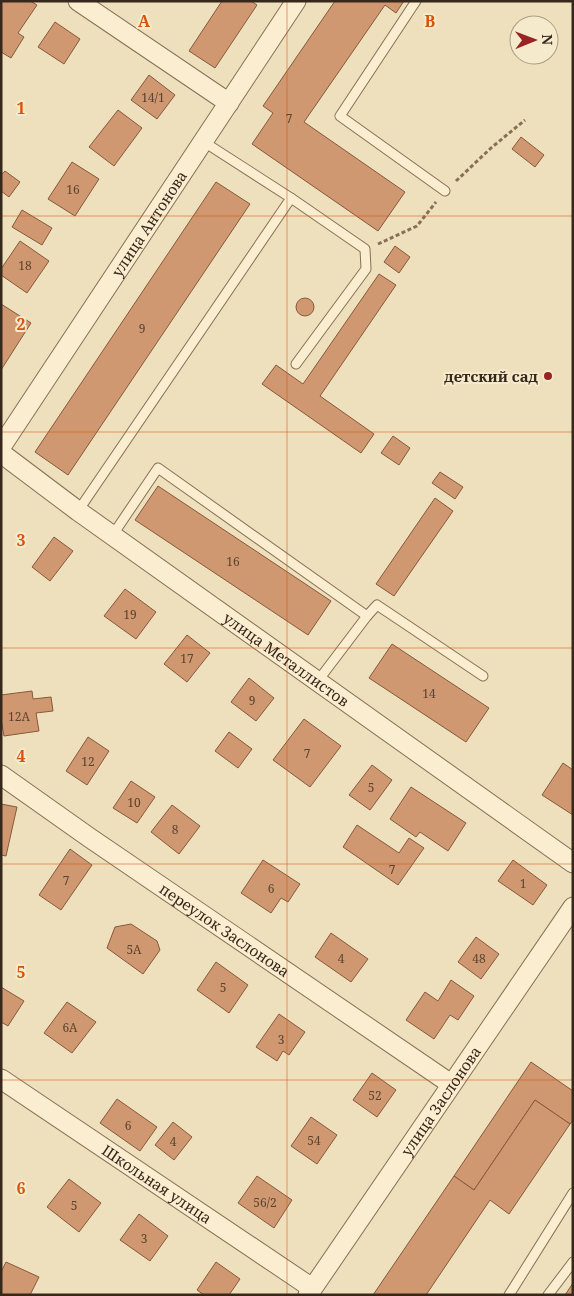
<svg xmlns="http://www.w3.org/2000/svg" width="574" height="1296" font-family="'Noto Serif',serif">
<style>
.building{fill:#cf9871;stroke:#87593b}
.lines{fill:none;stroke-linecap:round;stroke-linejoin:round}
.lane-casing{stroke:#877056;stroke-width:11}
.street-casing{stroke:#877056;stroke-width:21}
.path{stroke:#877056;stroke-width:3;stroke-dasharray:4 2.5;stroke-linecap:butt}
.lane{stroke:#faedd0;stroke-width:9}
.street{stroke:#faedd0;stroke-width:19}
.grid{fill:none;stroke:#d6540e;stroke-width:1;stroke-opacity:0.55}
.poi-dot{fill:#982424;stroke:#f6eacc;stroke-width:2}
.labels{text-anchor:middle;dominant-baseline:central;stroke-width:4;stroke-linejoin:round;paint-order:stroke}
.number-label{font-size:12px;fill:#5c4430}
.street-label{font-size:15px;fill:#36281b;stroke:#f6eacc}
.poi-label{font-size:15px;font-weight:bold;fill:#36281b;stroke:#f6eacc;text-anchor:end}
.grid-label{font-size:16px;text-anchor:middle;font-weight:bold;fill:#d6540e;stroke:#f6eacc;stroke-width:4;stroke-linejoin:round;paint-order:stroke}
</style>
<rect width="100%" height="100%" fill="#efe0bd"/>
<g class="building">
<polygon points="1,1 30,1 37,5 18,33 24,37 11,58 1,52"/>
<polygon points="222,1 251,1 257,5 215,68 189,51"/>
<polygon points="335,1 404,1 396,13 385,5 304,122 405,192 378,231 252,144 273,113 263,106"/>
<polygon points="55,22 80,39 64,64 38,47"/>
<polygon points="149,75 175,95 157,119 131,100"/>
<polygon points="118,110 142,128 114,166 89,147"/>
<polygon points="521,137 544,155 535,167 512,149"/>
<polygon points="72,162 99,179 75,216 48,199"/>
<polygon points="5,171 20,182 9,197 1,191 1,175"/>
<polygon points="216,182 250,204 68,475 35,452"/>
<polygon points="22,210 52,228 42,245 12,227"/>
<polygon points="20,241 49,261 27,293 1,275 1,269"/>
<polygon points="395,246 410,257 399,273 384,262"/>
<polygon points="379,274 396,285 320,396 374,434 361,453 262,384 276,365 303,384"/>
<circle cx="305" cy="307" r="9"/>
<polygon points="1,304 31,323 1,370"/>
<polygon points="393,436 410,448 399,465 381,453"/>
<polygon points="440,472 463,487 455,499 432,483"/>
<polygon points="158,486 331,601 308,635 135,520"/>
<polygon points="435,498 453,511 394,596 376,584"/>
<polygon points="54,537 73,551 50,581 32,567"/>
<polygon points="125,589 156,612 136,639 104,616"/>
<polygon points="187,635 210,653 187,682 164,664"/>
<polygon points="392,644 489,708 466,742 369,678"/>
<polygon points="249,678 274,698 256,721 231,702"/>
<polygon points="32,691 33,699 51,697 53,711 36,713 39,731 4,736 1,719 1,695"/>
<polygon points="304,719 341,746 310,787 273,760"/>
<polygon points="229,732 252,749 238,768 215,751"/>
<polygon points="88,737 109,751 87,785 66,771"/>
<polygon points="563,763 573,770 573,815 542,795"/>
<polygon points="372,765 392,780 370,810 349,795"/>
<polygon points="131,781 155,797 137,823 113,808"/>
<polygon points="411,787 466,823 448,851 420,832 416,837 390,819"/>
<polygon points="1,804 17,807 6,856 1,855"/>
<polygon points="172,805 200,826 179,854 151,832"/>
<polygon points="357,825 399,853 409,838 424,848 398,885 343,847"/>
<polygon points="70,849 92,865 61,910 39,895"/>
<polygon points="263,860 300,884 288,902 281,898 271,913 241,893"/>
<polygon points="513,860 547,885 533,905 498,881"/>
<polygon points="131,924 157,941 160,950 143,974 107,948 115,927"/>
<polygon points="331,933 368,959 351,982 315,957"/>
<polygon points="476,937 499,954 481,979 458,962"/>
<polygon points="216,962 248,985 229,1013 197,990"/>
<polygon points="451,980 474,996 458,1020 450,1015 434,1039 406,1020 425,992 438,1001"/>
<polygon points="1,987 24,1001 8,1026 1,1022"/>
<polygon points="67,1002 96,1022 72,1053 44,1033"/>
<polygon points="279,1014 305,1032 289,1055 283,1051 277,1061 256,1047"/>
<polygon points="531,1062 573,1091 573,1120 570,1124 535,1100 474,1190 454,1176"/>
<polygon points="372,1073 396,1090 377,1117 353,1100"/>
<polygon points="117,1099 157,1127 140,1151 100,1123"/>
<polygon points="535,1100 570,1124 509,1214 490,1200 426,1295 373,1295 454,1176 474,1190"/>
<polygon points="311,1117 337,1135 317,1164 291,1146"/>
<polygon points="173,1122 192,1137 174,1160 155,1145"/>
<polygon points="257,1176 292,1200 274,1228 238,1203"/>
<polygon points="69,1179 101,1203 79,1232 47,1207"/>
<polygon points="139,1214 168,1236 150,1261 120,1240"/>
<polygon points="6,1262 39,1277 30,1295 1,1295 1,1272"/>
<polygon points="216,1262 240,1279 229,1295 204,1295 197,1290"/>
<polygon points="573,1283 573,1295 565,1295"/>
</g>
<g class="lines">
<defs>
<g id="lane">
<polyline points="416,1 340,116 445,191"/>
<polyline points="291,198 365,249 366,269 296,364"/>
<polyline points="78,511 291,198 204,142"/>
<polyline points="112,536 158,468 367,616"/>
<polyline points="317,682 367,616 377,605 483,676"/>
<polyline points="509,1295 573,1193"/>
<polyline points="548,1295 573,1262"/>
</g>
<g id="street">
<polyline points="78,1 229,103"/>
<path id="s1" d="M1 447 296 1"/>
<path id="s2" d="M1 453 78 511 573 863"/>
<path id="s3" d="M1 775 90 838 451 1084"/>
<path id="s4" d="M1 1079 312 1288"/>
<path id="s5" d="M308 1295 573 907"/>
</g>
</defs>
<use href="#lane" class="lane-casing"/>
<use href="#street" class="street-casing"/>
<g class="path">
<polyline points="456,181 491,148 525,120"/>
<polyline points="378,244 417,226 436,202"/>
</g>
<use href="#lane" class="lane"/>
<use href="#street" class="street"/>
</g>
<path class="grid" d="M287 1V1295M1 216H573M1 432H573M1 648H573M1 864H573M1 1080H573"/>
<circle class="poi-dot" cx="548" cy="376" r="5"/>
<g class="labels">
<g class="number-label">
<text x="153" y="97">14/1</text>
<text x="289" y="118">7</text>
<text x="73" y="189">16</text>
<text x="25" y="265">18</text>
<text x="142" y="328">9</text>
<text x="233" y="561">16</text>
<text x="130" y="614">19</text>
<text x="187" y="658">17</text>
<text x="429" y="693">14</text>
<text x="252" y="700">9</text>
<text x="19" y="716">12А</text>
<text x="307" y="753">7</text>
<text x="88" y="761">12</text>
<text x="371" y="787">5</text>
<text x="134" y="802">10</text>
<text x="175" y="829">8</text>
<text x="392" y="869">7</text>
<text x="66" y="880">7</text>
<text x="523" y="883">1</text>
<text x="271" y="888">6</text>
<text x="134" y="949">5А</text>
<text x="341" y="958">4</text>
<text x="479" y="958">48</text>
<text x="223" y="987">5</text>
<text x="70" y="1027">6А</text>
<text x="281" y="1039">3</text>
<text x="375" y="1095">52</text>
<text x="128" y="1125">6</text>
<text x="314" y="1140">54</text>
<text x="173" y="1141">4</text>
<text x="265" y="1202">56/2</text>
<text x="74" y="1205">5</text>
<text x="144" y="1238">3</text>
</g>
<g class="street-label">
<text stroke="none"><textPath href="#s1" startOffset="268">улица Антонова</textPath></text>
<text stroke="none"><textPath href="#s2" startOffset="352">улица Металлистов</textPath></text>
<text stroke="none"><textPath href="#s3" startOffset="272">переулок Заслонова</textPath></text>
<text stroke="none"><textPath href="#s5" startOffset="235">улица Заслонова</textPath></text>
<text stroke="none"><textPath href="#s4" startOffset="188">Школьная улица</textPath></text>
</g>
<g class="poi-label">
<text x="538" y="376">детский сад</text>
</g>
</g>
<g class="grid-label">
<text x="144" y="27">A</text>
<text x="430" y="27">B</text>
<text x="21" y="114">1</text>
<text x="21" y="330">2</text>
<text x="21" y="546">3</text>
<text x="21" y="762">4</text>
<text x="21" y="978">5</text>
<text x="21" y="1194">6</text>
</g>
<rect width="574" height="1296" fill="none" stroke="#36281b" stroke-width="5"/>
<g transform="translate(534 40) rotate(89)"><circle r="24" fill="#f6eacc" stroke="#a99c85"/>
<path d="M0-4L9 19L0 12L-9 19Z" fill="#982424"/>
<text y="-8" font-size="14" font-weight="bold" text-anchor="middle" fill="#36281b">N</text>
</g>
</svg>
